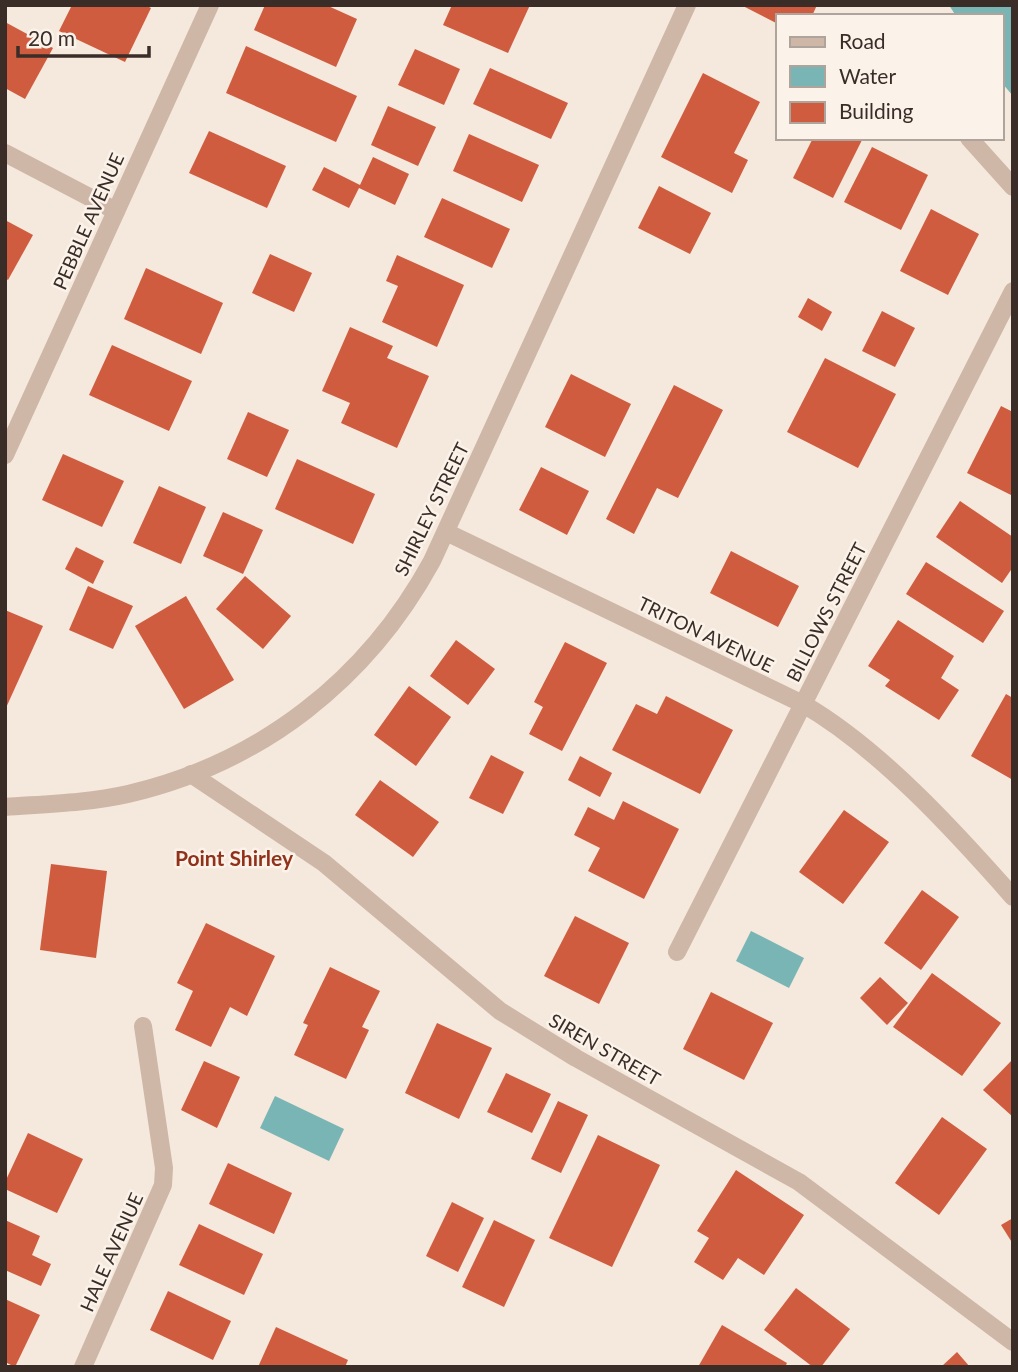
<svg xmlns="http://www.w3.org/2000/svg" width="1018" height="1372" font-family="Lato,sans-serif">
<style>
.water{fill:#79b5b4}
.building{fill:#d05c3f}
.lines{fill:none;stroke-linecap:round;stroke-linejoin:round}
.street{stroke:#ceb7a7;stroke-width:18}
.labels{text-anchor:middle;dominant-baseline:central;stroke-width:5;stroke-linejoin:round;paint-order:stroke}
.street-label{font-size:19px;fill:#3a2d28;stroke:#fbf3ea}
.neighbourhood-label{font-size:21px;font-weight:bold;fill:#91311a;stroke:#fbf3ea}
</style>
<rect width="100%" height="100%" fill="#f5e8dd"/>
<g class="water">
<polygon points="949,5 1013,5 1013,96 1002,83 1002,16 956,16"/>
<polygon points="751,931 804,958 789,988 736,961"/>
<polygon points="275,1096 344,1129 329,1161 260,1128"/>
</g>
<g class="building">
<polygon points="72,5 145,5 151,8 125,62 59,31"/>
<polygon points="265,5 326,5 357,19 336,67 254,30"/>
<polygon points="452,5 530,5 508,53 443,25"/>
<polygon points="741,5 817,5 812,16 778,16 778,24"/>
<polygon points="5,22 53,48 25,99 5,88"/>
<polygon points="246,46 357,96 336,142 226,93"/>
<polygon points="415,49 460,69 444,105 398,85"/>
<polygon points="490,68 568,103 551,139 473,104"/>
<polygon points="703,73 760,102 734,153 748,160 732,193 661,157"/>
<polygon points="388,106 436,127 418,166 371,145"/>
<polygon points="209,131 286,166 267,208 189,173"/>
<polygon points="469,134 539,165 522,202 453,171"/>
<polygon points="813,138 863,138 833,198 793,178"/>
<polygon points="872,147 928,175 901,230 844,202"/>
<polygon points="373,157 409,174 395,205 359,188 349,208 312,190 324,167 360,185"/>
<polygon points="659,186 711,213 690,254 638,228"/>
<polygon points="442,198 510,229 492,268 424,237"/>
<polygon points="931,209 979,234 948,295 900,271"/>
<polygon points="5,220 33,235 8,280 5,278"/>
<polygon points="270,254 312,273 294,312 252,293"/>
<polygon points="397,255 464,285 437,347 382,322 398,286 386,281"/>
<polygon points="146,268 223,303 201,354 124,319"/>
<polygon points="808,298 832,312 822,331 798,317"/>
<polygon points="882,311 915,328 895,367 862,351"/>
<polygon points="350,327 393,346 387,358 429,376 397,448 341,423 350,403 322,391"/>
<polygon points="112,345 192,381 169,431 89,395"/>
<polygon points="825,358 896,394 858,468 787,432"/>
<polygon points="571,374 631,404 605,457 545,427"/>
<polygon points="674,385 723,410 678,498 657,488 634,534 606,519"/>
<polygon points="1001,406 1013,412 1013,496 967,473"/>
<polygon points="248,412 289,430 267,477 227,459"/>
<polygon points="63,454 124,481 102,527 42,500"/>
<polygon points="297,459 375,494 353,544 275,509"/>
<polygon points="541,467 589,491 567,535 519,510"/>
<polygon points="159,486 206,507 181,564 133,543"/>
<polygon points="960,501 1013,537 1013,567 1002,583 936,537"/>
<polygon points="223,512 263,530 243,574 203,556"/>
<polygon points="76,547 104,561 93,584 65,569"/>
<polygon points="731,551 799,586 778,627 710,593"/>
<polygon points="926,562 1004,611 983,643 906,594"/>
<polygon points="245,576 291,616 263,649 216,609"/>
<polygon points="88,586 133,606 113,649 69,630"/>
<polygon points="186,596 234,680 184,709 135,626"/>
<polygon points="5,610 43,626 5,710"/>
<polygon points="898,620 954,656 941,678 959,690 939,720 885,686 890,680 868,666"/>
<polygon points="456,640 495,669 468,705 430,676"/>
<polygon points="565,642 607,663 562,751 529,734 543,707 534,702"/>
<polygon points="409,686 451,717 416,766 374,735"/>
<polygon points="1006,694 1013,698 1013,780 971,756"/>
<polygon points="666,696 733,730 700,794 612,750 636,704 657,714"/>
<polygon points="491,755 524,772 503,814 469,798"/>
<polygon points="580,756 612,773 600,797 568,780"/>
<polygon points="380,780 439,822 413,857 355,815"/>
<polygon points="623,801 679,829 644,899 588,871 600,848 574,835 588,807 614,820"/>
<polygon points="844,810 889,842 843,904 799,872"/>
<polygon points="51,864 107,871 96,958 40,950"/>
<polygon points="922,890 959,917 921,970 884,943"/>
<polygon points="575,916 629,943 599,1004 544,976"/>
<polygon points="206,923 275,956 247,1016 230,1007 211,1047 175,1030 193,991 177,983"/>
<polygon points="330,967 380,991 362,1027 369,1030 346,1079 294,1055 308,1025 303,1023"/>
<polygon points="932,973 1001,1023 962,1076 893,1027"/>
<polygon points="880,977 908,1003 887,1025 860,998"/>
<polygon points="711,992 773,1023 744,1080 683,1049"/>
<polygon points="437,1023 492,1048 459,1119 405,1093"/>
<polygon points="1013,1059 1013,1117 983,1090"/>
<polygon points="204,1061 240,1077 217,1128 181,1110"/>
<polygon points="506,1073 551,1094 532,1133 487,1112"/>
<polygon points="558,1101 588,1115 561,1173 531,1159"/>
<polygon points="942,1117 987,1149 939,1215 895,1183"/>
<polygon points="28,1133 83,1159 57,1213 5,1189 5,1182"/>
<polygon points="598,1135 660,1165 612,1267 549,1238"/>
<polygon points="228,1163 292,1193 274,1234 209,1204"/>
<polygon points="736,1170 804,1215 764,1275 738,1258 723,1280 694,1262 709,1238 697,1231"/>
<polygon points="452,1202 484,1218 458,1272 426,1256"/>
<polygon points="1013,1218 1013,1244 1001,1225"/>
<polygon points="5,1220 40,1236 32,1255 51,1264 41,1286 5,1270"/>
<polygon points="494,1220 535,1240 504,1307 462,1287"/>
<polygon points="199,1224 263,1254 244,1295 179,1265"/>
<polygon points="796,1288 850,1329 821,1367 813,1367 764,1330"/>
<polygon points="168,1291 231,1321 213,1360 150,1330"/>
<polygon points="5,1299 40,1315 15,1367 5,1362"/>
<polygon points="722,1325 787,1363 785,1367 698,1367"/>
<polygon points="276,1327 348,1360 345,1367 258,1367"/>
<polygon points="957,1352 970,1367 941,1367"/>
</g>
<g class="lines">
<g class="street">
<polyline points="969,138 1013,187"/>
<polyline points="5,153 116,211"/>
<polyline points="5,455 210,5"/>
<path d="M446 532 803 704C879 748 954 830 1013 897"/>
<polyline points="191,774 324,863 500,1011 576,1058 799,1182 1013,1342"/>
<path d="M5 807C46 804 88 803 128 794 261 763 367 680 432 561L687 5"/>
<polyline points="677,952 1013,291"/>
<polyline points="83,1367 163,1185 164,1168 143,1026"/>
</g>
</g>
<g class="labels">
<g class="street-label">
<text transform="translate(88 221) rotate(-66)">PEBBLE AVENUE</text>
<text transform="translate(431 509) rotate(-64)">SHIRLEY STREET</text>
<text transform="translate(826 612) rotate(-63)">BILLOWS STREET</text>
<text transform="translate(706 634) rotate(26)">TRITON AVENUE</text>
<text transform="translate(605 1049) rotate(30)">SIREN STREET</text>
<text transform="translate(111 1252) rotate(-66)">HALE AVENUE</text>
</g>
<g class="neighbourhood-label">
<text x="234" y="857">Point Shirley</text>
</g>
</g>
<rect width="1018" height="1372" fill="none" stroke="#3a2d28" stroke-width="14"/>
<rect x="776" y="14" width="228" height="126" fill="#fbf3ea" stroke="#aea49c" stroke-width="2"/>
<rect x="790" y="37" width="35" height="10" fill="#ceb7a7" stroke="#aea49c" stroke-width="2"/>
<text x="839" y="49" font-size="21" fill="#3a2d28">Road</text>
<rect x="790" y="66" width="35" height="21" fill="#79b5b4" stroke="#aea49c" stroke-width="2"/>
<text x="839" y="84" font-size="21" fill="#3a2d28">Water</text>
<rect x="790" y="102" width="35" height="21" fill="#d05c3f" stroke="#aea49c" stroke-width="2"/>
<text x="839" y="119" font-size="21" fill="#3a2d28">Building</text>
<path d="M18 46v10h131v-10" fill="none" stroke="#3a2d28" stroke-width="3.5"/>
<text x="28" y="46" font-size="21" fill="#3a2d28" stroke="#fbf3ea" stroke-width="5" paint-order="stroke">20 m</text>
</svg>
